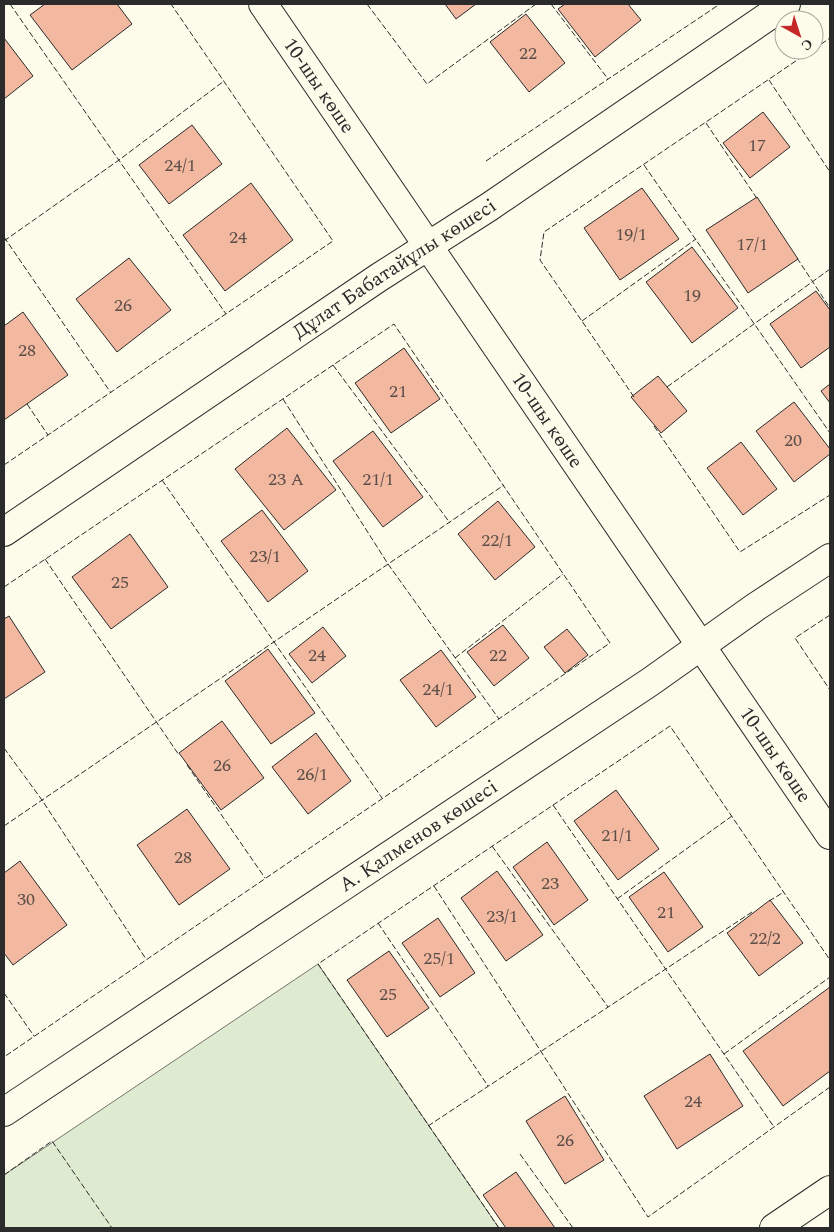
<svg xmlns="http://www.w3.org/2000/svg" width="834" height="1232" font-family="Spectral,serif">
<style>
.green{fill:#deebd1;stroke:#74746e}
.building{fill:#f2b8a0;stroke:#2b2b2b}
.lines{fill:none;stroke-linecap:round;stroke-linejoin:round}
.street-casing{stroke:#2b2b2b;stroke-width:30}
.secondary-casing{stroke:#2b2b2b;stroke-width:30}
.street{stroke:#fdfbea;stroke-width:28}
.secondary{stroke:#fdfbea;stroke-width:28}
.fence{stroke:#2b2b2b;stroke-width:1;stroke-dasharray:6 2.5;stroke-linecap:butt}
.labels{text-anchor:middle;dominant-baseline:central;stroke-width:4;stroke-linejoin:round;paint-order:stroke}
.number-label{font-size:18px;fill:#5d4e48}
.street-label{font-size:20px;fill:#2b2b2b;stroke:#fdfbea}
</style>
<rect width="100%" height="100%" fill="#fdfbea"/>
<polygon class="green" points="318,964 499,1228 4,1228 4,1175"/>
<g class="building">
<polygon points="45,4 117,4 132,24 72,70 30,15"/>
<polygon points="445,4 476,4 456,19"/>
<polygon points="565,4 628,4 641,20 595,57 558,9"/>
<polygon points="526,14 565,63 529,92 490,42"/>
<polygon points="4,38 33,76 4,99"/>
<polygon points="763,112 790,147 750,178 723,143"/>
<polygon points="192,125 222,164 169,204 139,165"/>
<polygon points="251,183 293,240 225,291 183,235"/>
<polygon points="642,188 679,239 620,280 584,228"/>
<polygon points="757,197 798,259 748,293 706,230"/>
<polygon points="692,247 738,308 692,343 646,282"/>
<polygon points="129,258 171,310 117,352 76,299"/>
<polygon points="816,291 830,310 830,347 801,368 770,324"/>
<polygon points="23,312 68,375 4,420 4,326"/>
<polygon points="404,348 440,399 391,433 355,383"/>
<polygon points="658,376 687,411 661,433 631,397"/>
<polygon points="830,384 830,403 821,391"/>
<polygon points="794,402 830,449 830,454 794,482 756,431"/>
<polygon points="287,428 336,490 284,530 235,469"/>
<polygon points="373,431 423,497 383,527 333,461"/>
<polygon points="741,442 777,489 743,515 707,468"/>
<polygon points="498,501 535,547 495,580 458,534"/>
<polygon points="262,510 308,571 268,602 221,541"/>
<polygon points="130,534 168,587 111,629 72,577"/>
<polygon points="9,616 45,672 4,699 4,619"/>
<polygon points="503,625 529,658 494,686 467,652"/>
<polygon points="323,627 346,656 312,683 289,654"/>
<polygon points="567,629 588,655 565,673 544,647"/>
<polygon points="268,649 315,713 271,744 225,681"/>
<polygon points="441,650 476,697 436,727 400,680"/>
<polygon points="222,721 264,778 221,810 179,753"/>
<polygon points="316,733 351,781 308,814 272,767"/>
<polygon points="616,790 659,849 618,880 574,821"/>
<polygon points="187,809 230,869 179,905 137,845"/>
<polygon points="547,842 588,900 554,925 513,867"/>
<polygon points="20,861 67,925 13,965 4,953 4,873"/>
<polygon points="497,871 543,935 506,961 461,898"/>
<polygon points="664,872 703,927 668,952 629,897"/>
<polygon points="770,900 803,943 759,976 727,933"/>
<polygon points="438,918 475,973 440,997 402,943"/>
<polygon points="389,951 429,1008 387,1037 347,980"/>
<polygon points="830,987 830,1071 783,1106 743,1051"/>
<polygon points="710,1054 743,1106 677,1149 644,1096"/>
<polygon points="565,1096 604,1160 565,1184 526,1121"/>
<polygon points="516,1172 555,1228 506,1228 483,1195"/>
</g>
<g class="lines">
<defs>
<g id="street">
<path id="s1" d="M4 532 378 278 489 207 786 4"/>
<path id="s2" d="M4 1112 650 682 757 606 830 558"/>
<polyline points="774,1228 830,1190"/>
</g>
<g id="secondary">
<path id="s3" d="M263 4 830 835"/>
</g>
</defs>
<use href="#street" class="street-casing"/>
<use href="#secondary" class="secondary-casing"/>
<use href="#street" class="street"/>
<use href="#secondary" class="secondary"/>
<g class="fence">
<polyline points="10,4 226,314"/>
<polyline points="367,4 427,84 536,4"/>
<polyline points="551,4 608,79"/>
<polyline points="814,49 830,38"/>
<polyline points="769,80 830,172"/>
<polyline points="706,123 758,200"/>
<polyline points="486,161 720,4"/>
<polyline points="644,165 830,433"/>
<polyline points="4,237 111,393"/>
<polyline points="4,241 119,160 224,81"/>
<polyline points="797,258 830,308"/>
<polyline points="582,321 696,239"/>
<polyline points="333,365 450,523"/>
<polyline points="667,387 830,269"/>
<polyline points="634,397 540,260 544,232 812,50"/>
<polyline points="283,399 388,564 499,719"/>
<polyline points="27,404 48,435"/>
<polyline points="654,426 740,552 830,495"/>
<polyline points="4,465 333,241 171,4"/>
<polyline points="162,480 382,798"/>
<polyline points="45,559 179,755"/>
<polyline points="4,587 394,324 610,643 4,1057"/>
<polyline points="830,615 795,638 830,690"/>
<polyline points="455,658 563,574"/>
<polyline points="4,748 42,800 146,959"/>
<polyline points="187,765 265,878"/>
<polyline points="553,805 774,1127"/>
<polyline points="4,826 504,485"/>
<polyline points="492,846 608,1007"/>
<polyline points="434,886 648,1217 830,1087"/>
<polyline points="617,899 732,816"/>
<polyline points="769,901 784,892"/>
<polyline points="378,923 488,1086"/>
<polyline points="4,993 34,1036"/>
<polyline points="724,1054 830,977"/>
<polyline points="428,1126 752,912"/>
<polyline points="520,1154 573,1228"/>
<polyline points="4,1175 52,1141 112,1228"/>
<polyline points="499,1228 318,964 670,726 830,960"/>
</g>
</g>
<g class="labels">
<g class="number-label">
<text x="528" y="53">22</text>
<text x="757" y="145">17</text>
<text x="180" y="165">24/1</text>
<text x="631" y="234">19/1</text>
<text x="238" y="237">24</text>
<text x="752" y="244">17/1</text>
<text x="692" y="295">19</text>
<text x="123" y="305">26</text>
<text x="27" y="350">28</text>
<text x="398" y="391">21</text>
<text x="793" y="440">20</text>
<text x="286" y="479">23 А</text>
<text x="378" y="479">21/1</text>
<text x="497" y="540">22/1</text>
<text x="265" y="556">23/1</text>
<text x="120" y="582">25</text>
<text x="317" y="655">24</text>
<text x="498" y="655">22</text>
<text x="438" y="689">24/1</text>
<text x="222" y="765">26</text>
<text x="312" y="774">26/1</text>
<text x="617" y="835">21/1</text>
<text x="183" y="857">28</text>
<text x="550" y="883">23</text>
<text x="26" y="899">30</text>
<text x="666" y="912">21</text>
<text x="502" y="916">23/1</text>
<text x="765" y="938">22/2</text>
<text x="439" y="958">25/1</text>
<text x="388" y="994">25</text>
<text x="693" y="1101">24</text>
<text x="565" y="1140">26</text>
</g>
<g class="street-label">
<text stroke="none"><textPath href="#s3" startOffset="99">10-шы көше</textPath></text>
<text stroke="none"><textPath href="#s1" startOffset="471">Дұлат Бабатайұлы көшесі</textPath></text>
<text stroke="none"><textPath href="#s3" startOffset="504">10-шы көше</textPath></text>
<text stroke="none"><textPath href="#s3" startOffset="909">10-шы көше</textPath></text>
<text stroke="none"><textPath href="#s2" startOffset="498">А. Қалменов көшесі</textPath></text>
</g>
</g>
<rect width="834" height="1232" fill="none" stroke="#2b2b2b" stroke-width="10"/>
<g transform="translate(799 35) rotate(141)"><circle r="24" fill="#fdfbea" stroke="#a9a89e"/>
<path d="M0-4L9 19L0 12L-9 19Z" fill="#c62828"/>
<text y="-8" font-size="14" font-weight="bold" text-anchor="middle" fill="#2b2b2b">С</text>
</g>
</svg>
